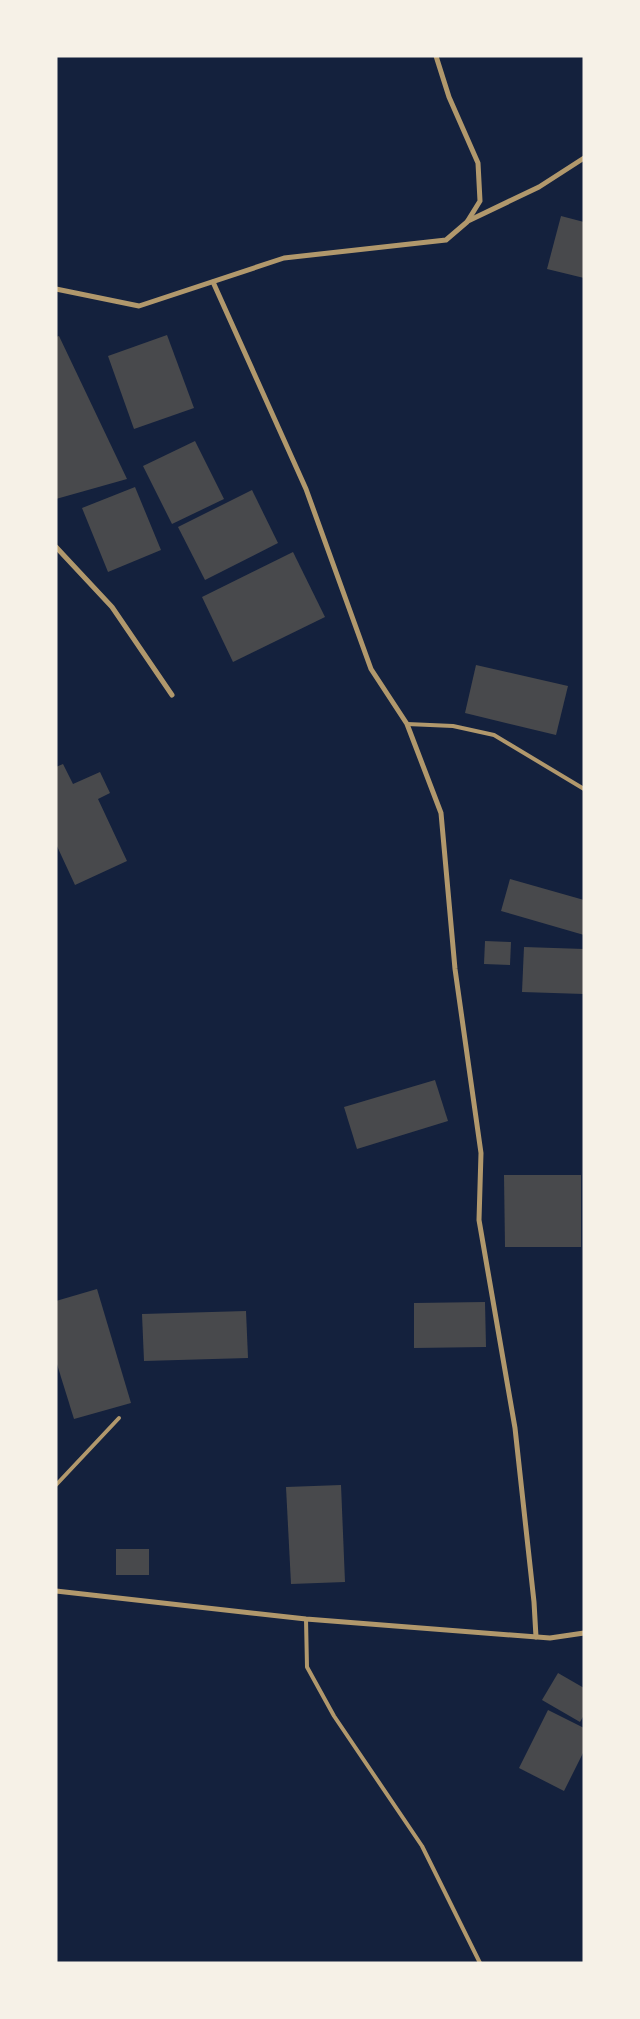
<svg xmlns="http://www.w3.org/2000/svg" width="640" height="2019" font-family="Lato,sans-serif">
<style>
.building{fill:#48494c}
.lines{fill:none;stroke-linecap:round;stroke-linejoin:round}
.service{stroke:#b1986c;stroke-width:4}
.minor{stroke:#b1986c;stroke-width:5}
</style>
<rect width="100%" height="100%" fill="#14213d"/>
<g class="building">
<polygon points="561,216 584,222 584,278 547,269"/>
<polygon points="167,335 194,408 134,429 108,356"/>
<polygon points="59,336 127,479 56,499 56,337"/>
<polygon points="195,441 224,499 172,524 143,466"/>
<polygon points="135,487 161,550 108,572 82,508"/>
<polygon points="252,490 278,543 205,580 178,527"/>
<polygon points="293,552 325,617 233,662 202,597"/>
<polygon points="476,665 568,686 556,735 465,713"/>
<polygon points="63,764 73,784 100,772 110,793 98,799 127,861 75,885 56,844 56,767"/>
<polygon points="510,879 584,900 584,935 501,911"/>
<polygon points="485,941 511,942 510,965 484,964"/>
<polygon points="524,947 584,949 584,994 522,992"/>
<polygon points="435,1080 448,1121 357,1149 344,1107"/>
<polygon points="504,1175 581,1175 581,1247 505,1247"/>
<polygon points="97,1289 131,1403 74,1419 56,1361 56,1301"/>
<polygon points="485,1302 486,1347 414,1348 414,1303"/>
<polygon points="246,1311 248,1358 144,1361 142,1314"/>
<polygon points="341,1485 345,1582 291,1584 286,1487"/>
<rect x="116" y="1549" width="33" height="26"/>
<polygon points="558,1673 584,1688 584,1715 580,1722 542,1700"/>
<polygon points="548,1710 584,1728 584,1751 564,1791 519,1768"/>
</g>
<g class="lines">
<g class="service">
<polyline points="407,724 453,726 494,735 584,789"/>
<polyline points="56,1485 119,1418"/>
<polyline points="306,1619 307,1667 334,1716 422,1846 480,1963"/>
</g>
<g class="minor">
<polyline points="468,221 539,187 584,158"/>
<polyline points="213,282 306,489 371,669 407,724 441,813 455,969 481,1153 479,1220 515,1428 534,1602 536,1637"/>
<polyline points="56,289 139,306 284,258 446,240 467,222 480,201 478,163 449,97 436,56"/>
<polyline points="56,547 112,607 172,695"/>
<polyline points="56,1591 306,1619 550,1638 584,1633"/>
</g>
</g>
<rect width="640" height="2019" fill="none" stroke="#f6f1e7" stroke-width="115"/>
</svg>
